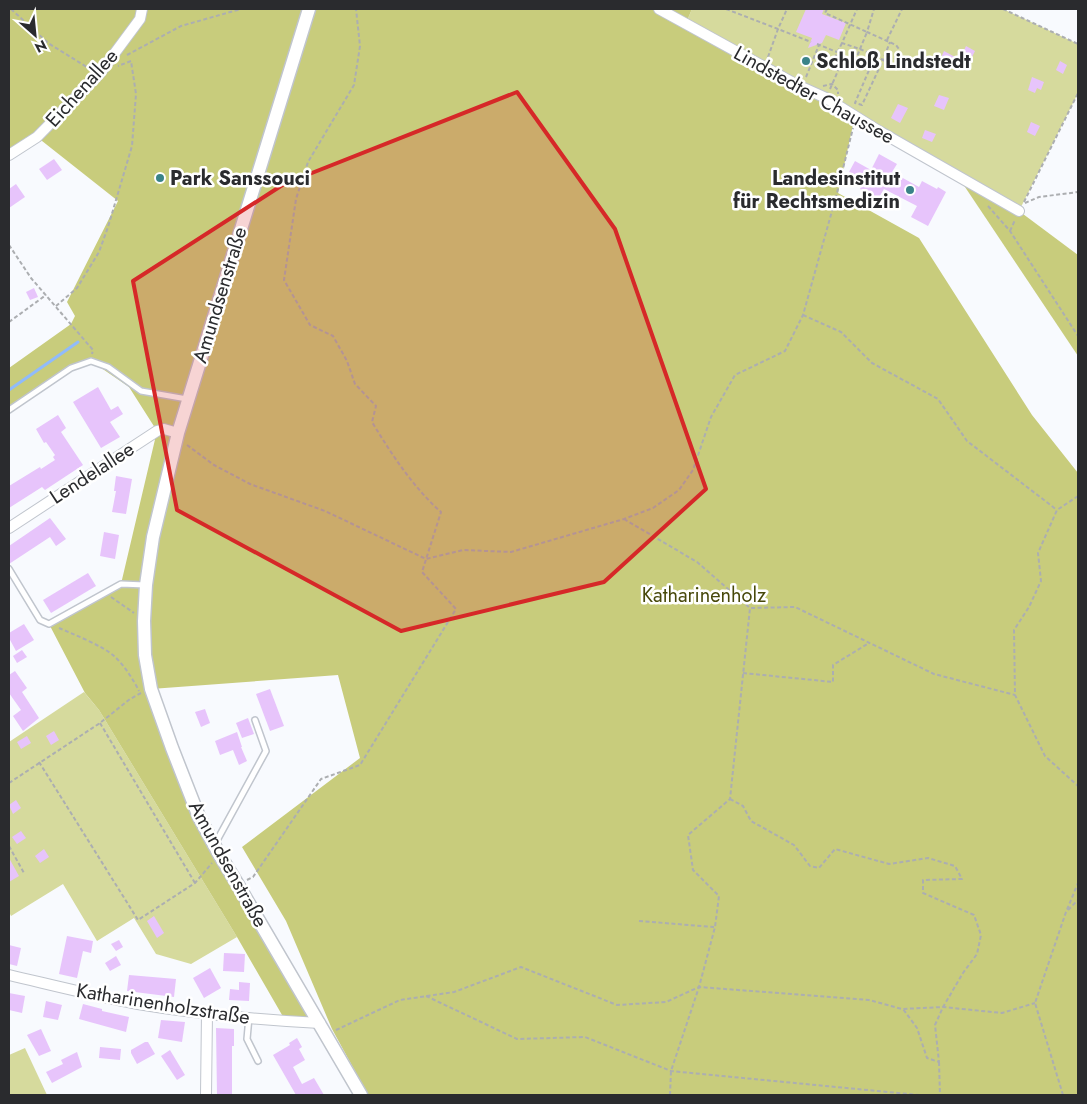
<svg xmlns="http://www.w3.org/2000/svg" width="1087" height="1104" font-family="Jost,sans-serif">
<style>
.green{fill:#d6da9d}
.forest{fill:#c8cc7c}
.lines{fill:none;stroke-linecap:round;stroke-linejoin:round}
.stream{stroke:#90bbfb;stroke-width:3}
.building{fill:#e7c4fb}
.service-casing{stroke:#c0c5cd;stroke-width:8}
.minor-casing{stroke:#c0c5cd;stroke-width:12}
.tertiary-casing{stroke:#c0c5cd;stroke-width:15}
.path{stroke:#acaeb1;stroke-width:2;stroke-dasharray:4 2.5;stroke-linecap:butt}
.service{stroke:#fff;stroke-width:5}
.minor{stroke:#fff;stroke-width:10}
.tertiary{stroke:#fff;stroke-width:12}
.marked{fill:#d62828;fill-opacity:0.2;stroke:#d62828;stroke-width:4;stroke-linejoin:round}
.poi-dot{fill:#3a8388;stroke:#fff;stroke-width:2}
.labels{text-anchor:middle;dominant-baseline:central;stroke-width:5;stroke-linejoin:round;paint-order:stroke}
.poi-label{font-size:20px;font-weight:bold;fill:#2a2b2e;stroke:#fff;text-anchor:start}
.street-label{font-size:20px;fill:#2a2b2e;stroke:#fff}
.park-label{font-size:20px;fill:#48490b;stroke:#fff}
</style>
<rect width="100%" height="100%" fill="#f8fafe"/>
<g class="green">
<polygon points="692,9 1003,9 1078,44 1078,93 1019,211 686,23"/>
<polygon points="84,692 99,710 237,937 191,964 156,954 134,918 97,941 63,884 11,916 9,912 9,742"/>
<polygon points="25,1048 47,1095 9,1095 9,1055"/>
</g>
<g class="forest">
<polygon points="9,9 140,9 137,17 79,92 35,134 9,151"/>
<polygon points="142,9 692,9 686,23 855,116 838,193 919,238 1032,415 1078,473 1078,1095 368,1095 332,1029 286,921 242,847 360,758 338,675 151,689 199,817 320,1023 289,1027 237,937 99,710 85,693 49,624 121,584 157,431 129,387 91,361 71,368 9,410 9,368 71,324 75,316 67,302 118,201 37,137 100,73"/>
<polygon points="959,178 1019,211 1078,255 1078,356"/>
</g>
<g class="lines">
<polyline class="stream" points="9,390 78,342"/>
</g>
<g class="building">
<polygon points="806,9 824,9 822,14 846,23 839,40 826,35 822,43 808,48 812,38 796,32"/>
<polygon points="966,46 975,51 970,61 961,57"/>
<polygon points="944,51 955,57 951,65 940,60"/>
<polygon points="1060,61 1067,65 1063,74 1056,70"/>
<polygon points="1032,77 1044,82 1041,90 1037,88 1035,93 1028,90"/>
<polygon points="939,95 949,98 944,110 934,106"/>
<polygon points="898,104 908,108 900,123 891,118"/>
<polygon points="1031,122 1040,126 1035,136 1027,132"/>
<polygon points="925,130 936,134 932,142 922,138"/>
<polygon points="879,154 897,164 892,172 919,187 922,181 937,189 938,187 946,192 928,226 911,217 917,206 884,189 878,199 860,189 864,180 849,172 855,161 871,170"/>
<polygon points="54,159 62,170 47,180 39,169"/>
<polygon points="16,184 25,197 9,208 9,189"/>
<polygon points="34,288 38,297 30,300 26,292"/>
<polygon points="98,387 111,410 118,406 123,414 110,422 120,437 101,448 73,402"/>
<polygon points="58,415 66,428 61,432 83,465 45,490 42,487 9,508 9,486 40,467 41,469 55,460 53,457 55,455 46,442 44,443 36,429"/>
<polygon points="116,476 132,479 126,514 112,512 116,491 114,491"/>
<polygon points="50,518 66,539 56,546 50,537 9,564 9,546"/>
<polygon points="104,532 119,535 115,559 100,556"/>
<polygon points="88,573 96,586 51,613 43,600"/>
<polygon points="24,624 34,640 16,651 9,638 9,633"/>
<polygon points="22,650 27,657 17,663 13,656"/>
<polygon points="15,671 27,688 22,692 39,718 23,731 13,716 21,710 9,693 9,675"/>
<polygon points="270,689 284,726 270,731 256,694"/>
<polygon points="205,709 210,723 201,727 195,712"/>
<polygon points="248,718 254,734 242,738 236,723"/>
<polygon points="54,731 59,740 51,745 46,736"/>
<polygon points="237,732 242,747 241,747 247,761 239,765 233,750 220,755 215,741"/>
<polygon points="27,736 31,743 21,749 17,742"/>
<polygon points="16,800 21,808 13,814 9,805"/>
<polygon points="21,831 26,838 17,844 12,837"/>
<polygon points="44,849 49,857 40,863 35,856"/>
<polygon points="9,858 19,876 9,882"/>
<polygon points="154,916 164,933 157,938 147,921"/>
<polygon points="67,936 93,941 91,953 83,951 77,978 59,974"/>
<polygon points="119,940 123,947 116,951 111,944"/>
<polygon points="9,945 21,948 17,966 9,964"/>
<polygon points="224,953 245,954 244,972 223,971"/>
<polygon points="116,956 121,965 110,971 105,963"/>
<polygon points="210,968 221,988 204,998 193,978"/>
<polygon points="129,975 176,979 174,997 127,991"/>
<polygon points="239,982 250,983 249,1001 229,1000 230,989 239,990"/>
<polygon points="9,993 25,996 22,1013 9,1010"/>
<polygon points="46,1001 62,1005 58,1020 43,1017"/>
<polygon points="83,1004 102,1009 102,1011 129,1017 126,1032 79,1019"/>
<polygon points="161,1020 185,1022 182,1042 158,1038"/>
<polygon points="216,1028 234,1029 234,1046 232,1046 232,1095 217,1095"/>
<polygon points="41,1029 51,1051 39,1056 27,1035"/>
<polygon points="297,1038 302,1047 299,1049 305,1060 293,1067 302,1084 314,1078 324,1095 296,1095 273,1055 290,1045 289,1043"/>
<polygon points="145,1042 148,1042 155,1054 137,1064 131,1053 131,1050"/>
<polygon points="100,1047 121,1049 120,1060 99,1058"/>
<polygon points="170,1050 185,1075 177,1080 161,1056"/>
<polygon points="77,1052 82,1067 52,1083 46,1072 63,1064 61,1060"/>
</g>
<g class="lines">
<defs>
<g id="service">
<polyline points="9,410 71,368 91,361 108,367 141,391 187,399"/>
<polyline points="9,569 40,620 49,624 121,584 145,585"/>
<polyline points="215,844 266,751 255,720"/>
<polyline points="249,1017 247,1039 258,1061"/>
</g>
<g id="minor">
<polyline points="659,9 797,85 826,98 879,131 1019,211"/>
<polyline points="9,155 37,137 100,73 140,19 142,9"/>
<polyline points="9,528 157,431 164,429 178,433"/>
<path d="M9 975C52 985 95 996 138 1004 198 1014 259 1020 320 1023"/>
<polyline points="206,1095 207,1013"/>
</g>
<polyline id="tertiary" points="309,9 178,433 153,537 146,585 144,621 145,655 151,689 172,748 199,817 219,854 238,885 361,1095"/>
</defs>
<use href="#service" class="service-casing"/>
<use href="#minor" class="minor-casing"/>
<use href="#tertiary" class="tertiary-casing"/>
<g class="path">
<polyline points="11,9 48,43 90,69"/>
<polyline points="726,9 778,29 787,9"/>
<polyline points="827,9 825,13 867,32 860,49 842,43 857,9"/>
<polyline points="1003,9 1078,44"/>
<polyline points="887,40 902,9"/>
<path d="M842 43 835 57 841 64C854 66 856 59 860 49L875 56 855 103 862 105 883 60C890 63 893 61 899 55V49L896 45 867 32 874 9"/>
<polyline points="817,44 837,52"/>
<polyline points="127,55 181,26 241,9"/>
<polyline points="875,56 883,60 890,42"/>
<polyline points="768,57 778,29 811,42"/>
<polyline points="857,61 871,66"/>
<polyline points="806,77 819,45"/>
<polyline points="823,86 832,84 838,90 838,94"/>
<polyline points="830,89 841,64"/>
<polyline points="1024,202 1078,93"/>
<polyline points="1025,203 1039,197 1078,192"/>
<polyline points="988,206 1010,231 1078,336"/>
<polyline points="1010,231 1015,220"/>
<polyline points="9,245 31,278 93,350 92,354"/>
<polyline points="56,306 77,288 99,252 108,227 132,146 136,94 131,61 118,66"/>
<polyline points="803,315 841,332 872,363 938,399 967,441 1057,510"/>
<polyline points="9,322 46,295"/>
<polyline points="187,445 214,465 250,484 325,511 426,559 463,550 511,552 624,519 653,508 679,490 693,470 711,417 735,375 785,351 803,315 837,193 853,128"/>
<polyline points="1078,496 1057,510 1038,553 1041,581 1029,607 1014,630 1015,695 1045,756 1078,786"/>
<polyline points="624,519 697,562 750,608 795,607 934,674 1015,695"/>
<polyline points="111,597 134,613"/>
<path d="M59 628C73 634 103 646 114 656 124 665 133 679 139 691"/>
<polyline points="743,673 833,682 833,665 869,643"/>
<polyline points="100,723 195,883"/>
<polyline points="39,762 138,920 195,883 212,863"/>
<polyline points="9,783 100,723 130,699 141,693"/>
<polyline points="730,799 743,806 751,821 794,845 810,866 819,868 835,849 889,864 928,858 955,866 962,879 923,880 923,893 974,915 981,935 977,954 963,973 943,1007 935,1025 939,1062 927,1058 917,1028 903,1009"/>
<polyline points="9,846 24,873"/>
<path d="M247 880 253 877 321 779 360 765 456 609 422 572 441 512C413 487 392 455 372 422L376 406 355 384 347 361 333 336 310 325 284 280 296 199 308 162 354 85 360 46 356 9"/>
<polyline points="1068,910 1078,900"/>
<polyline points="639,921 714,927"/>
<polyline points="426,996 517,1039 585,1037 671,1071 919,1095"/>
<polyline points="336,1030 400,1000 454,992 521,967 617,1005 666,1002 699,987 869,1000 902,1009 943,1007 1002,1013 1035,1003"/>
<polyline points="939,1062 940,1095"/>
<polyline points="670,1095 671,1071 699,987 715,927 719,896 693,870 688,835 730,799 750,608"/>
<polyline points="1063,1095 1035,1003 1066,912 1078,883"/>
</g>
<use href="#service" class="service"/>
<use href="#minor" class="minor"/>
<use href="#tertiary" class="tertiary"/>
</g>
<path class="marked" d="M517 92 615 229 706 489 604 582 401 631 177 510 133 281 284 184Z"/>
<g class="poi-dot">
<circle cx="806" cy="61" r="5"/>
<circle cx="160" cy="178" r="5"/>
<circle cx="910" cy="190" r="5"/>
</g>
<g class="labels">
<g class="poi-label">
<text x="816" y="61">Schloß Lindstedt</text>
<text x="170" y="178">Park Sanssouci</text>
<text x="900" y="178" text-anchor="end">Landesinstitut<tspan x="900" dy="23">für Rechtsmedizin</tspan></text>
</g>
<g class="street-label">
<text transform="translate(82 88) rotate(-48)">Eichenallee</text>
<text transform="translate(814 95) rotate(29)">Lindstedter Chaussee</text>
<text transform="translate(220 295) rotate(-73)">Amundsenstraße</text>
<text transform="translate(92 473) rotate(-33)">Lendelallee</text>
<text transform="translate(228 864) rotate(61)">Amundsenstraße</text>
<text transform="translate(163 1004) rotate(9)">Katharinenholzstraße</text>
</g>
<g class="park-label">
<text x="704" y="595">Katharinenholz</text>
</g>
</g>
<rect width="1087" height="1104" fill="none" stroke="#2a2b2e" stroke-width="20"/>
<g transform="translate(35 35) rotate(153)" stroke="#ffffff" stroke-width="4" paint-order="stroke">
<path d="M0-4L9 19L0 12L-9 19Z" fill="#2a2b2e"/>
<text y="-8" font-size="14" font-weight="bold" text-anchor="middle" fill="#2a2b2e">N</text>
</g>
</svg>
